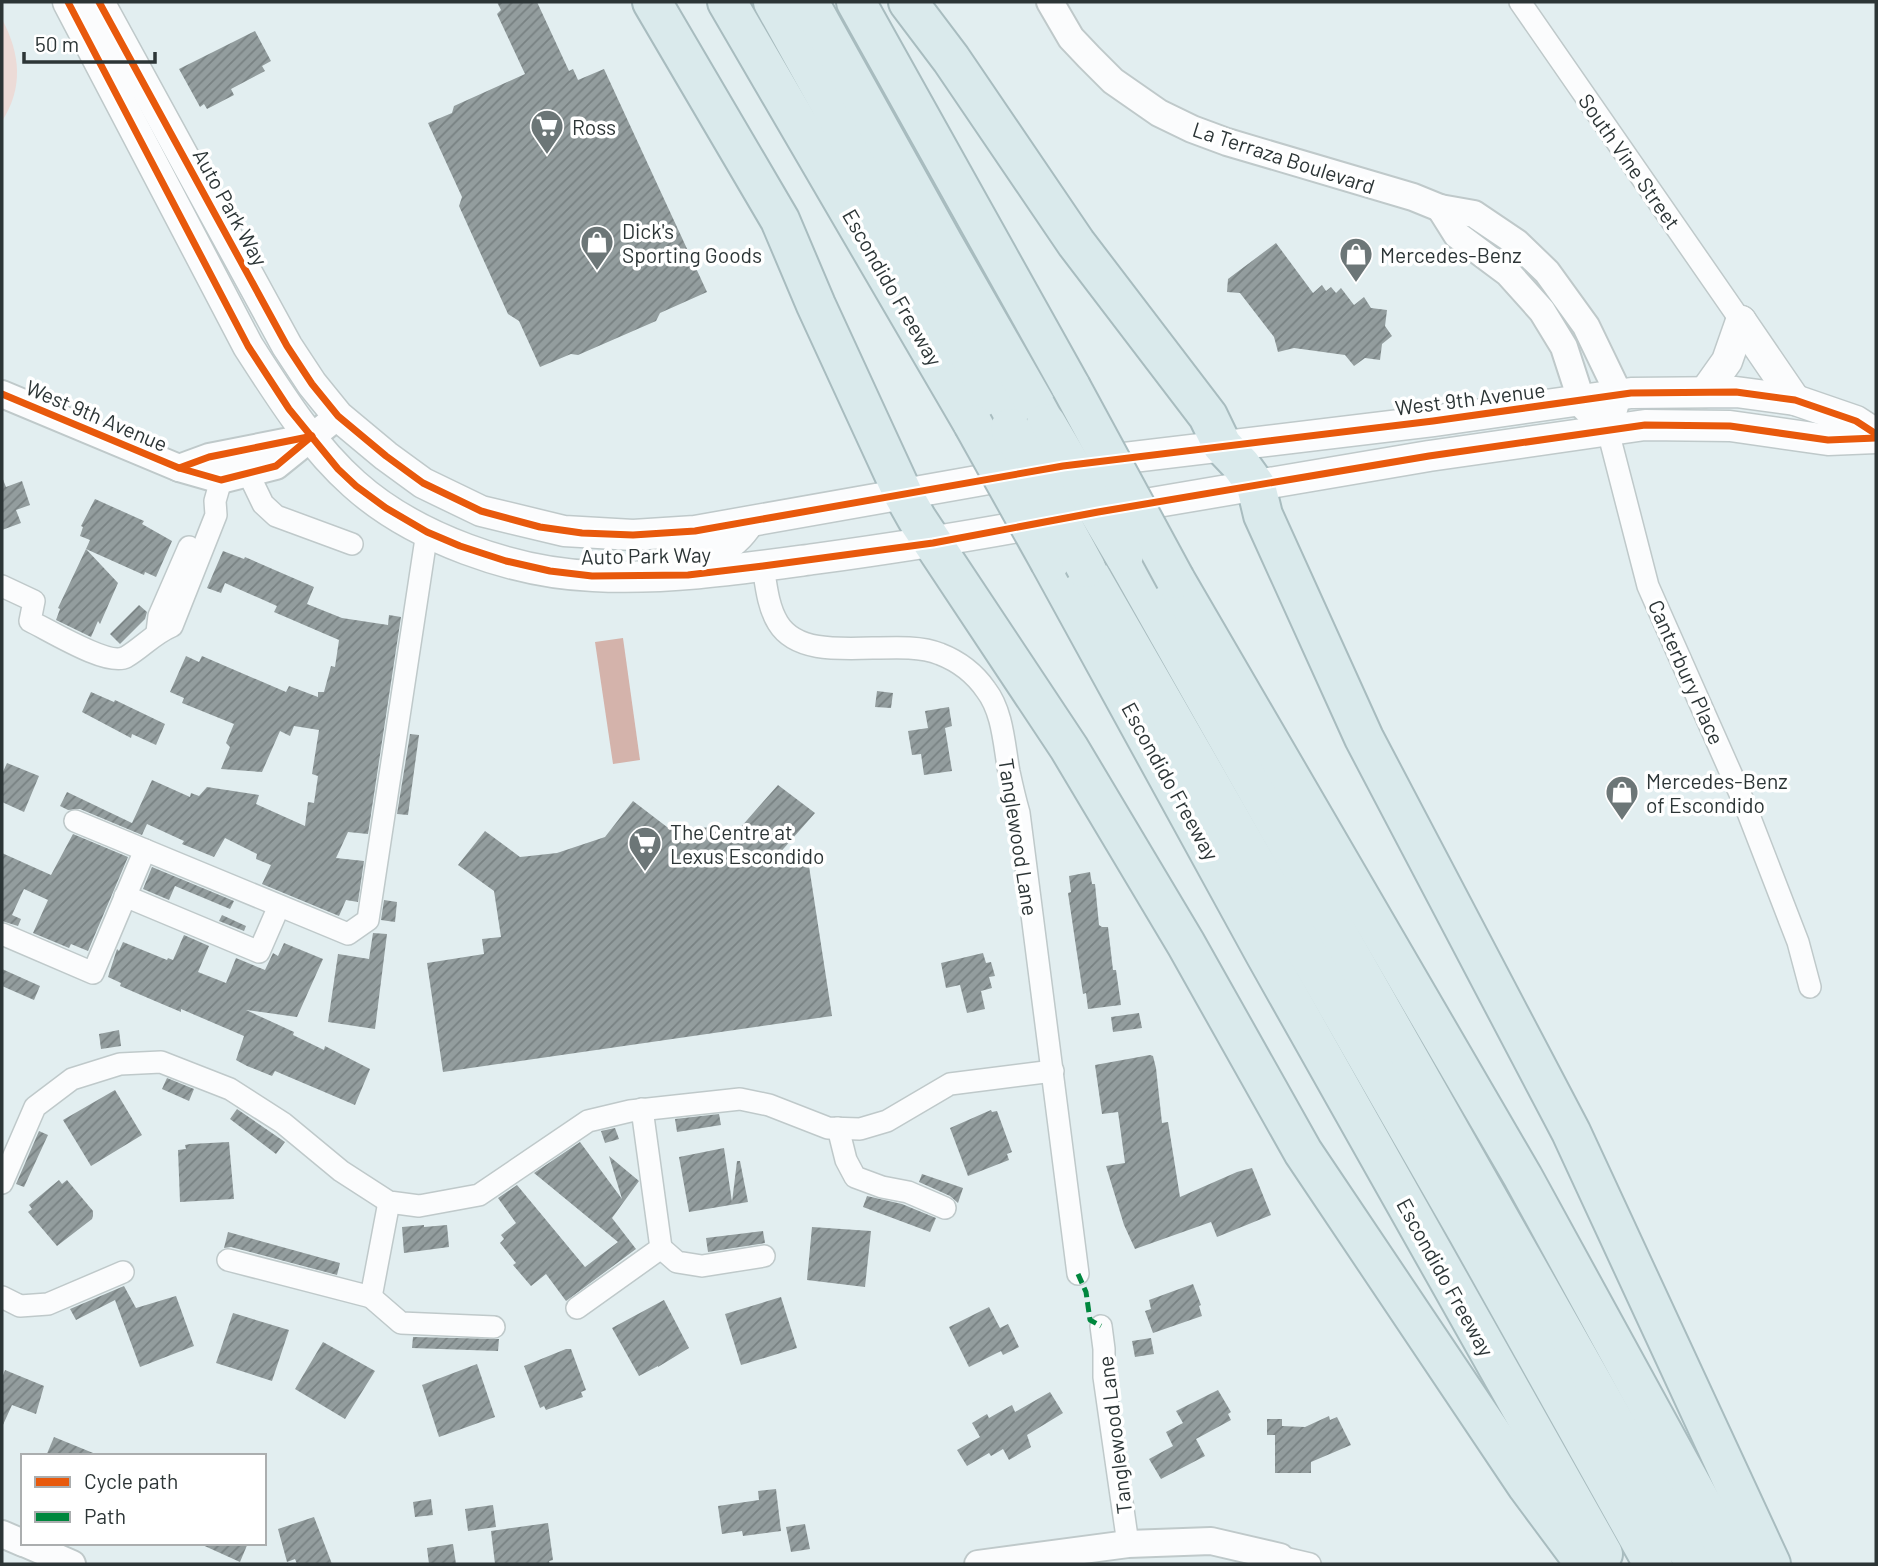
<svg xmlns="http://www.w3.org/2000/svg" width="1878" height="1566" font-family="Barlow,sans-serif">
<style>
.green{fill:#ecdbd7}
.water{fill:#d4b3ab}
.building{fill:url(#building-hatch)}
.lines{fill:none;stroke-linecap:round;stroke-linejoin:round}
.minor-casing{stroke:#bfc9ca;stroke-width:24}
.tertiary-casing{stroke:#bfc9ca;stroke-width:30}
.secondary-casing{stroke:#bfc9ca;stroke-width:33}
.motorway-casing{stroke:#a8bcbf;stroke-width:42}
.minor{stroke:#fbfcfd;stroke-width:21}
.tertiary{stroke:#fbfcfd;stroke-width:26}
.secondary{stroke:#fbfcfd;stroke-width:30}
.motorway{stroke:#daeaec;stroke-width:38}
.motorway-bridge-casing{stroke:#a8bcbf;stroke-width:42;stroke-linecap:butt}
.motorway-bridge{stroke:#daeaec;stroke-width:38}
.quiet{stroke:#00873e;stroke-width:5;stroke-dasharray:10 5;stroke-linecap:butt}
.cycleway-casing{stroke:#fff;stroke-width:11}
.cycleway{stroke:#e8590c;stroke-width:7}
.labels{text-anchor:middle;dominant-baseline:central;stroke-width:7;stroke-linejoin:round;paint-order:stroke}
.poi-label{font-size:21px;fill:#2c3536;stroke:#fff;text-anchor:start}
.street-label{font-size:21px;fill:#2c3536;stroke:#fff}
</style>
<defs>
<pattern id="building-hatch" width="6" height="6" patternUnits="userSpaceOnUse" patternTransform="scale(1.75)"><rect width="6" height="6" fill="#939d9e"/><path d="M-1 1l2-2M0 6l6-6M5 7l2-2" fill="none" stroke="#788182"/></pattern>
</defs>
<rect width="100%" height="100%" fill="#e2eef0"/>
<path class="green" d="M2 19C20 53 24 87 2 121Z"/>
<polygon class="water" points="623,638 640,760 613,764 595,642"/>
<g class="building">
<polygon points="497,2 537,2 569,71 573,69 578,80 604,69 707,292 660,313 656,321 578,355 571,354 540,367 519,321 508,314 459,206 462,197 428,123 452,113 454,106 525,74 497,14 501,10"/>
<polygon points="255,31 271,61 262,66 265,71 231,89 234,95 207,109 204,104 200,107 179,69"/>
<polygon points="1276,243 1313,293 1322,285 1326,291 1331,287 1336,293 1341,288 1354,305 1364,297 1371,308 1387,310 1385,326 1392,336 1382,344 1380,360 1365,358 1354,366 1345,355 1294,348 1278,352 1274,337 1240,293 1227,292 1228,279"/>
<polygon points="2,477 6,487 22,481 30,505 16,510 21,523 2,530"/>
<polygon points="95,499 144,521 142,524 172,541 156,577 145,572 144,575 86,549 90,540 80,536 83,527 81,526"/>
<polygon points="86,549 118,583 100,624 98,621 91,637 56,620 60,609 58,608"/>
<polygon points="223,551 244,559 245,557 314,587 307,604 342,618 388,625 389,615 401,617 368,834 348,832 336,858 364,861 358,902 346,900 339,916 262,884 271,865 256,859 257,854 225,838 214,857 182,844 184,841 147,824 142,835 80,809 68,810 60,806 67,792 132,823 152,780 190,797 191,793 199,796 207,787 259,795 256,804 305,826 308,802 314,803 318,776 312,774 319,730 294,726 290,736 280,731 262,772 221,769 230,747 226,743 234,724 182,703 184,698 170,692 186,656 199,662 202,656 286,692 289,686 318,697 318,692 324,692 331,666 335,667 339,640 274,612 277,606 225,583 221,593 207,588"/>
<polygon points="139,605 147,612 145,619 120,644 110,634"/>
<polygon points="877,691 893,693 891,708 875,707"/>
<polygon points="91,692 114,702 115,700 165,724 156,745 132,734 131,738 82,712"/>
<polygon points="949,707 952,726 945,728 952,771 924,775 921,754 912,755 908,731 928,728 925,711"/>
<polygon points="410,734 419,735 408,815 397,814"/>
<polygon points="7,763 39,776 24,812 2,802 2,774"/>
<polygon points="778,785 815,813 777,856 807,853 832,1016 443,1072 427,963 484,954 482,939 501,937 494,891 458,865 485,831 520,857 557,853 605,837 633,801 667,827 740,828"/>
<polygon points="73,834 128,857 88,951 71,944 69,948 33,933 48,900 24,889 12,915 21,919 18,926 2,921 2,853 51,875"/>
<polygon points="152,867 234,901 230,909 175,886 169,900 143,889"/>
<polygon points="1090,872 1092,884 1095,884 1099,925 1102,927 1108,927 1113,970 1116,970 1121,1005 1088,1009 1086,993 1083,994 1068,893 1071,892 1069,876"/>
<polygon points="384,900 397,902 395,922 381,920"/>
<polygon points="222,915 246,926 244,931 219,921"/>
<polygon points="373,933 387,934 375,1029 328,1022 338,954 369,959"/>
<polygon points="184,935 209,946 198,972 226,983 236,958 265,970 273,953 278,956 284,943 323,959 297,1017 246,1010 294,1032 293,1035 324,1050 325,1046 370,1069 355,1105 275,1071 272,1076 247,1066 236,1060 244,1036 181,1009 181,1012 155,1001 120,986 121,983 108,977 117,949 119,951 123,942 167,960 168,958 173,960"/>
<polygon points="983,953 986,963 991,962 995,976 989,977 992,988 981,991 985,1009 967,1013 960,985 946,988 941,963"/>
<polygon points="2,969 40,986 34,1000 2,986"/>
<polygon points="1139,1013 1142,1028 1113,1032 1111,1017"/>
<polygon points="119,1030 121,1046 101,1049 99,1034"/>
<polygon points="1150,1055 1153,1056 1156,1068 1162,1123 1168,1122 1180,1197 1237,1172 1252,1168 1271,1215 1217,1237 1211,1222 1135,1249 1124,1225 1106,1166 1125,1163 1118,1112 1102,1114 1095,1065"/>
<polygon points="167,1078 194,1089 189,1101 162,1089"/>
<polygon points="115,1090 142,1135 91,1166 63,1120"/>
<polygon points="237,1109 285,1142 276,1154 230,1119"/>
<polygon points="991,1110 992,1112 997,1111 1012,1152 1007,1154 1009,1160 968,1176 950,1128"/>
<polygon points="719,1114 721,1125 677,1132 675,1119"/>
<polygon points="615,1128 619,1139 605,1143 601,1131"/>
<polygon points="39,1131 48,1135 24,1187 16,1184"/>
<polygon points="229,1142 234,1199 180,1202 178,1150 186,1149 185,1145 190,1144"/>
<polygon points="580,1142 622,1199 609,1156 639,1181 612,1218 636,1249 566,1301 546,1274 531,1286 513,1265 516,1263 500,1243 504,1239 501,1235 516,1223 498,1198 517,1185 585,1267 618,1242 534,1173"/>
<polygon points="724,1148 732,1202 737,1161 740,1161 748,1202 689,1212 679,1157"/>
<polygon points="922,1174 963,1188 958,1203 950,1196 919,1182"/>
<polygon points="59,1180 62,1184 67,1180 93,1211 93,1216 92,1219 57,1246 28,1212 32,1209 29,1205"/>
<polygon points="867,1196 902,1204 936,1218 930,1232 863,1207"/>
<polygon points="424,1225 424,1227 447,1225 449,1247 404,1253 402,1227"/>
<polygon points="812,1227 871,1231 865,1287 807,1280"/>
<polygon points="763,1231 765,1243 708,1252 706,1238"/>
<polygon points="228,1232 340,1263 337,1275 231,1247 224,1248"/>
<polygon points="1193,1284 1201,1305 1199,1306 1202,1316 1153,1333 1145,1311 1151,1309 1149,1300"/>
<polygon points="124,1286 136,1308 176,1296 194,1346 140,1367 115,1300 76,1320 70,1309"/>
<polygon points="781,1297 797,1348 741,1365 725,1314"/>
<polygon points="664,1300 689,1348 658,1367 658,1366 639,1376 612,1328"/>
<polygon points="989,1307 1000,1328 1008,1324 1019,1347 1003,1355 1001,1351 969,1367 949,1327"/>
<polygon points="233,1313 289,1330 272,1381 216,1363"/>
<polygon points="413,1337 499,1339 498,1351 412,1348"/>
<polygon points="1151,1338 1154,1354 1135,1357 1132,1341"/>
<polygon points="323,1342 375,1371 345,1419 295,1389"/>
<polygon points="566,1349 571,1349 586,1390 581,1392 583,1397 546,1410 544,1406 540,1408 524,1366"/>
<polygon points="477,1364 495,1417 439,1437 422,1385"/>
<polygon points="5,1370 44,1386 36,1414 12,1405 2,1427 2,1378"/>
<polygon points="1218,1390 1231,1412 1228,1414 1231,1420 1196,1439 1205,1456 1161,1479 1149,1459 1173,1446 1166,1432 1183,1423 1176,1411"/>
<polygon points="1050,1392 1063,1413 1027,1435 1031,1447 1009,1460 1003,1449 991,1456 989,1453 967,1466 957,1450 980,1437 972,1423 987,1414 989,1418 1012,1405 1015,1412"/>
<polygon points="1329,1416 1330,1420 1337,1417 1351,1445 1311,1462 1311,1473 1275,1473 1275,1435 1267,1435 1267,1419 1282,1419 1282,1426 1305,1427"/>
<polygon points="54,1437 98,1455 98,1456 46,1456"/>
<polygon points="776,1489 781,1531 743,1536 742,1531 722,1534 718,1506 759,1500 758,1491"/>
<polygon points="431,1499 433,1515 415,1517 413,1502"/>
<polygon points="493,1505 496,1527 468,1531 465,1509"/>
<polygon points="314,1517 332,1564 297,1564 295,1559 287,1562 278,1529"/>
<polygon points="548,1523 553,1560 549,1561 550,1564 495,1564 491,1531"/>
<polygon points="805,1524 810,1549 791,1552 786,1527"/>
<polygon points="198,1543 248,1543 240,1562"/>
<polygon points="453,1544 456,1564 429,1564 427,1548"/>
</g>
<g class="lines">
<defs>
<g id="minor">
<polyline points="1520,2 1741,321"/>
<polyline points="1608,431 1648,586 1745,805 1798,942 1810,987"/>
<polyline points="248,473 263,504 276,516 352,544"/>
<path d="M763 566C766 585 768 607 778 623 806 669 896 635 940 654 958 661 975 674 986 690 1003 712 1004 745 1009 772 1012 786 1015 799 1019 813L1078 1274"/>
<path d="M2 586 34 601 30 621C49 630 108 667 126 657 143 647 153 634 172 626L216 515 215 501 221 480"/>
<polyline points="157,632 159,616 189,547"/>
<polyline points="75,821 145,850"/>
<polyline points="125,896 259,952 279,906"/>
<polyline points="2,934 93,973 145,850 348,934 368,920 427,532"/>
<polyline points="838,1128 846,1160 855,1177 882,1187 908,1192 945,1208"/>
<polyline points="2,1183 35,1107 72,1079 120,1064 161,1062 230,1089 283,1123 341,1171 389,1202 419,1206 479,1195 588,1121 630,1111 740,1099 769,1105 828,1128 860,1129 887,1121 950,1084 1053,1071"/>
<polyline points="661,1248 677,1262 702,1266 764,1256"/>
<polyline points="228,1260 371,1297 389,1202"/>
<polyline points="2,1297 20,1306 48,1304 123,1272"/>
<polyline points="371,1297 401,1323 494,1327"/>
<polyline points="577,1308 661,1248 642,1109"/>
<polyline points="1101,1326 1104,1349 1104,1377 1128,1544"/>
<polyline points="1278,1564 1280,1557 1310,1564"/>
</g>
<g id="tertiary">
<polyline points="1050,2 1071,38 1089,57 1113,81 1159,113 1192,129 1227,142 1413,197 1440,208 1474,214 1517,243 1547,272 1586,326 1614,384 1618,395 1608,431"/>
<polyline points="1440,208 1457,235 1508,273 1542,311 1564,347 1577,387 1579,402 1608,431"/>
<polyline points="2,394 179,468 221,480 276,466 338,416"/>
<polyline points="179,468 209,457 310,437"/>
<polyline points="2,1534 23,1543"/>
<polyline points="24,1543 72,1564"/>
<polyline points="978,1564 1128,1544 1211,1541 1280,1557"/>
</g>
<g id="secondary">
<path d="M68 2 248 346C279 394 311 446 354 484 414 538 514 573 593 576 667 580 741 569 814 559 894 548 971 536 1050 521"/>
<polyline points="99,2 287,346 312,384 338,416 386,456 423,483 481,511 564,531 633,535 695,531 1022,473"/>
<polyline points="1741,321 1795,400"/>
<polyline points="1705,392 1727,361 1741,321"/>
<polyline points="1091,462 1433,421 1631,393 1736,392 1795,400 1856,421 1876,434"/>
<polyline points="1116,509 1429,456 1645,425 1730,426 1828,440 1876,438"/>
<path d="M677 556C711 554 730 552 749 522"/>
</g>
<g id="motorway">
<polyline points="652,2 780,220 816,305 903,494 917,519 1069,748 1186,944 1303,1152 1527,1486 1585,1564"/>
<polyline points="727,2 973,424"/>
<polyline points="773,2 1010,428"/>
<polyline points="809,2 943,243 1046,423"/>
<polyline points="856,2 1071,387"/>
<polyline points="908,2 951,59 1076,243 1208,416 1222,445 1241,465 1256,486 1263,515 1364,738 1571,1132 1771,1564"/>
<polyline points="1124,555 1695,1564"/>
<polyline points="1050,562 1265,954 1603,1554"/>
<polyline points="1086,568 1468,1233 1653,1564"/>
<polyline points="1175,579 1523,1177 1735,1564"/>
</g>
</defs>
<use href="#minor" class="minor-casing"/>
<use href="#tertiary" class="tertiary-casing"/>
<use href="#secondary" class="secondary-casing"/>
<use href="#motorway" class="motorway-casing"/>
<use href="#minor" class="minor"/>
<use href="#tertiary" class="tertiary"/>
<use href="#secondary" class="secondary"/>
<use href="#motorway" class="motorway"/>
<defs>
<g id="motorway-bridge">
<polyline points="1071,387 1175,579"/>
<polyline points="1046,423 1124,555"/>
<polyline points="973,424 1050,562"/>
<polyline points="1010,428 1086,568"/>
</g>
</defs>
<use href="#motorway-bridge" class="motorway-bridge-casing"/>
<use href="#motorway-bridge" class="motorway-bridge"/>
<polyline class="quiet" points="1078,1274 1086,1292 1090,1320 1101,1326"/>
<defs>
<g id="cycleway">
<polyline points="68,2 248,346 289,409 338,469 356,486 386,508 427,532 460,546 506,561 550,571 592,576 688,575 763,566 933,543 1098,512 1429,456 1645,425 1730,426 1828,440 1876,438"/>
<polyline points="99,2 287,346 312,384 338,416 386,456 423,483 481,511 540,527 582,533 633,535 695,531 1063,466 1433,421 1631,393 1736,392 1795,400 1856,421 1876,434"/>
<polyline points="2,394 179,468 221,480 276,466 312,436"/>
<polyline points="179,468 209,457 308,437"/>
</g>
</defs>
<use href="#cycleway" class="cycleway-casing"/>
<use href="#cycleway" class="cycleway"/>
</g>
<defs>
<symbol id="supermarket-pin" viewBox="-11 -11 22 30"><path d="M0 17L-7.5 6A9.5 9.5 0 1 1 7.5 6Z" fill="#6c7677" stroke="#fff"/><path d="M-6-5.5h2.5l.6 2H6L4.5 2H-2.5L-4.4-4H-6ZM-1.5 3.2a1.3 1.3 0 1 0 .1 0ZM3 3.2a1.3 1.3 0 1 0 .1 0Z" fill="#fff"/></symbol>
<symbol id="shop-pin" viewBox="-11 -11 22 30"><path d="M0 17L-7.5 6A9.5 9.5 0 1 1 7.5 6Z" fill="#6c7677" stroke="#fff"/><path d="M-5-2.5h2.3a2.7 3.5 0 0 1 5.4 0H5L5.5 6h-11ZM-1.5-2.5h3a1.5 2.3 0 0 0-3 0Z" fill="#fff"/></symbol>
</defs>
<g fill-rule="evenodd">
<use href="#supermarket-pin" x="528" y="107" width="38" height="52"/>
<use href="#shop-pin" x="578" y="223" width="38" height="52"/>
<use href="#shop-pin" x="1337" y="235" width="38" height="52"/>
<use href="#shop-pin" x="1603" y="773" width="38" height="52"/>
<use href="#supermarket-pin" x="626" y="824" width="38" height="52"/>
</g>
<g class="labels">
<g class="poi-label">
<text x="572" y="126">Ross</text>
<text x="622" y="230">Dick's<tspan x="622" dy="24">Sporting Goods</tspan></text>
<text x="1380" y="254">Mercedes-Benz</text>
<text x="1646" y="780">Mercedes-Benz<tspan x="1646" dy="24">of Escondido</tspan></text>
<text x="670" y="831">The Centre at<tspan x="670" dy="24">Lexus Escondido</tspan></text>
</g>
<g class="street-label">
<text transform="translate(1284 157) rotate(18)">La Terraza Boulevard</text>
<text transform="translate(1630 161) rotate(55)">South Vine Street</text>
<text transform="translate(231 207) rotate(61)">Auto Park Way</text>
<text transform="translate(893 287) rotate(60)">Escondido Freeway</text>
<text transform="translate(1470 398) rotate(-7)">West 9th Avenue</text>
<text transform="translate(97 415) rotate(23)">West 9th Avenue</text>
<text transform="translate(646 555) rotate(-1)">Auto Park Way</text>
<text transform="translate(1687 672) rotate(66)">Canterbury Place</text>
<text transform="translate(1171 781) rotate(61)">Escondido Freeway</text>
<text transform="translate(1019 837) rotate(81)">Tanglewood Lane</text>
<text transform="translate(1446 1277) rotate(61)">Escondido Freeway</text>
<text transform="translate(1114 1435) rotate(-97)">Tanglewood Lane</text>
</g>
</g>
<rect width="1878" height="1566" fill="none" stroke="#2c3536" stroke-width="7"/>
<rect x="21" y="1454" width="245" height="91" fill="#ffffff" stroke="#abaeaf" stroke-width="2"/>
<rect x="35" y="1477" width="35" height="10" fill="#e8590c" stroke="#abaeaf" stroke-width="2"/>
<text x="84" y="1489" font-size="21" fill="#2c3536">Cycle path</text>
<rect x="35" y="1512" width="35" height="10" fill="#00873e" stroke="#abaeaf" stroke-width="2"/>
<text x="84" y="1524" font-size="21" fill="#2c3536">Path</text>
<path d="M24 52v10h131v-10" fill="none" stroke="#2c3536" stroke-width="3.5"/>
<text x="35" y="52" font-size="21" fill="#2c3536" stroke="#ffffff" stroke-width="5" paint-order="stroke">50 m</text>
</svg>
